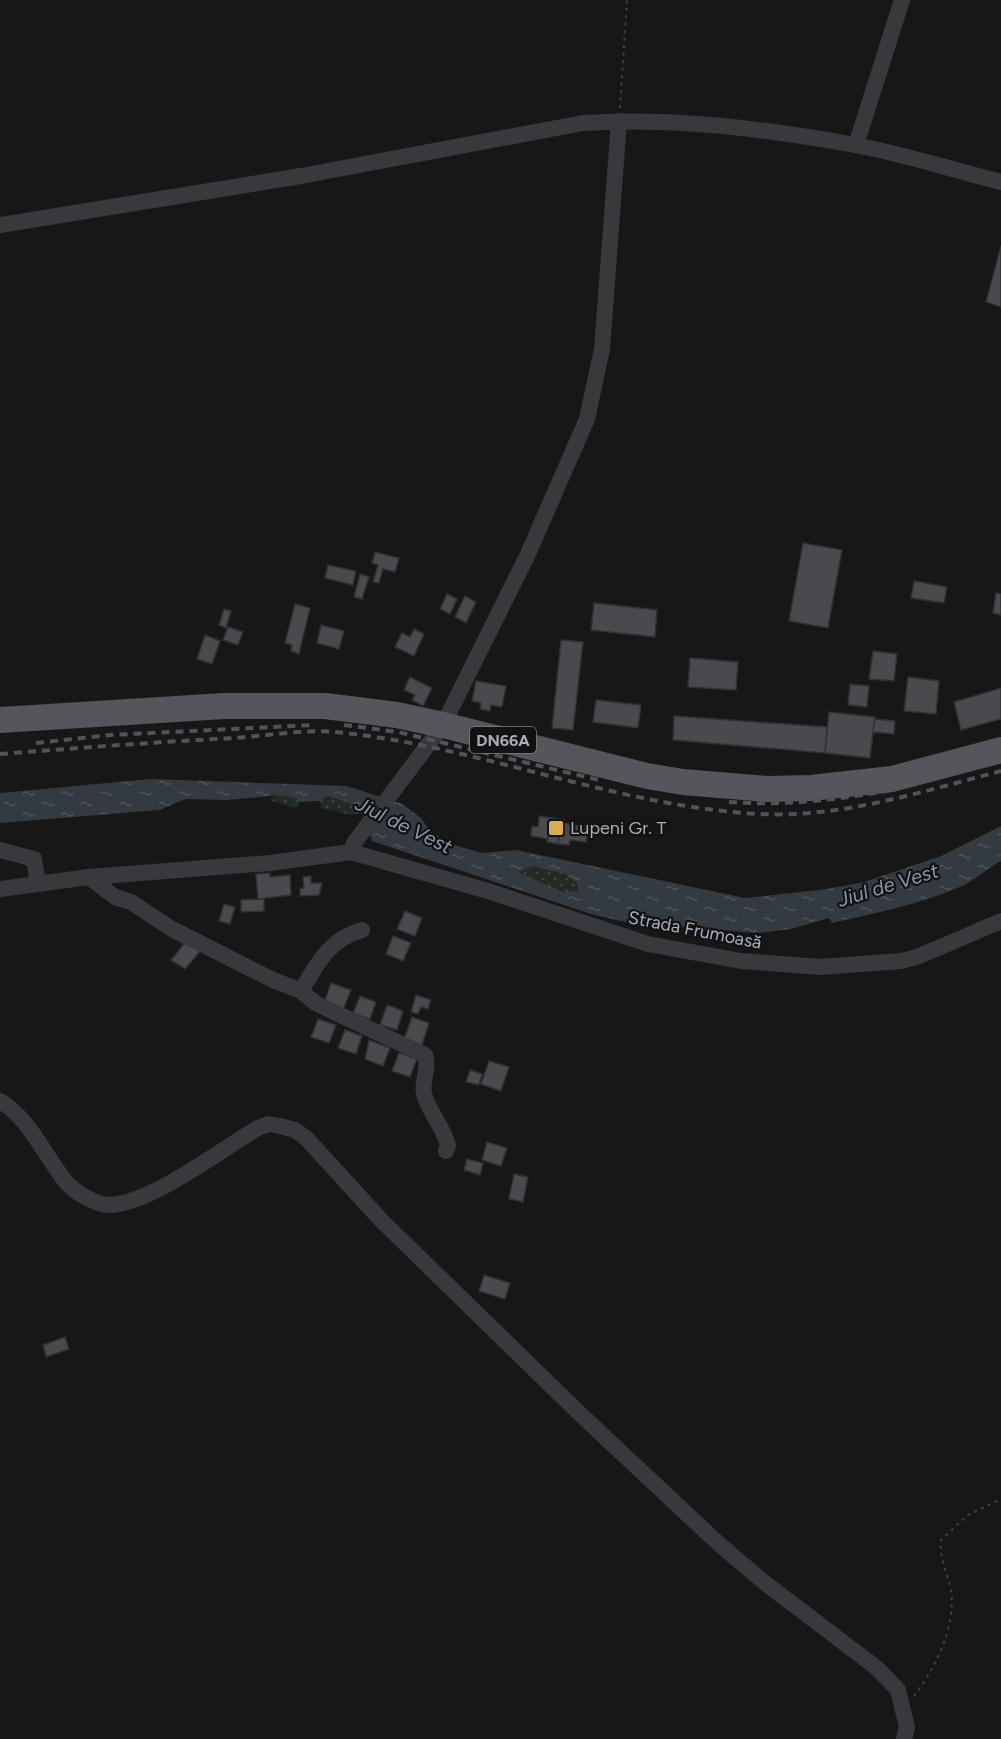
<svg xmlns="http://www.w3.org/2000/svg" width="1001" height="1739" font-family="Figtree,sans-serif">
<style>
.grass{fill:url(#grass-dots)}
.water{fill:url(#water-ripples);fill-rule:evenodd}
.building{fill:#494a4d;stroke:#313134;stroke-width:1.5}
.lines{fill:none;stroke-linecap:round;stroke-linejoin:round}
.path{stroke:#3e4043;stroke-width:2;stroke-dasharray:3 4.5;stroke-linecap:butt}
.minor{stroke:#38393d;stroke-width:16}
.primary{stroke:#54565b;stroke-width:26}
.rail{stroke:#515357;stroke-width:4;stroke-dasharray:8 6;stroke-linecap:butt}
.poi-dot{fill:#dcab4a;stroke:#121213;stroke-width:2}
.labels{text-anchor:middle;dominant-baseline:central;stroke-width:4.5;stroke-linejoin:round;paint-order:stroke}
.shield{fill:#121213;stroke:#7c7f85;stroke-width:1.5}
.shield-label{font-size:16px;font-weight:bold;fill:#aaaeb6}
.poi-label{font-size:18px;fill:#aaaeb6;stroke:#121213;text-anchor:start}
.street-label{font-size:18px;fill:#aaaeb6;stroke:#121213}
.water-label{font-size:20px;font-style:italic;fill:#859bad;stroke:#121213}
</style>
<defs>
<pattern id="grass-dots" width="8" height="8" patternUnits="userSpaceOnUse" patternTransform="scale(1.5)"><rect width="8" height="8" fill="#232a24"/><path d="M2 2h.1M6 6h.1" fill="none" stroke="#404642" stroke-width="1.8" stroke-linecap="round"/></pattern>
<pattern id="water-ripples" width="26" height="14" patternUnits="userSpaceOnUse" patternTransform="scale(1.5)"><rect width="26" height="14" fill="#333b41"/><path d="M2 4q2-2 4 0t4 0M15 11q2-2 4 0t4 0" fill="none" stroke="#4e555a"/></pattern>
</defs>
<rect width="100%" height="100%" fill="#171718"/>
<g class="grass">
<polygon points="278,795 296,798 300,805 296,808 272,801 271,797"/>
<polygon points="327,796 352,803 364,813 350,815 321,808 320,801"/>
<polygon points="532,866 565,874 577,883 578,892 563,892 517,872"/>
</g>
<path class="water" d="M151 779 347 786 402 804 421 818 431 832 451 844 482 853 516 850 745 898 827 889 864 882 941 856 1001 826V861C987 868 976 880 962 886 921 904 876 913 832 923L829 918 791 929 757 933 681 927 651 928 591 914 372 841C362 808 362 805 327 796L320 801 299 802 296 798 278 795 228 800 186 799 159 810 0 823V793ZM532 866 565 874 577 883 578 891 563 892 518 872Z"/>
<g class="building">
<polygon points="1001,246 1001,307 986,302"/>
<polygon points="803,543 842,550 828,628 789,621"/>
<polygon points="375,552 399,558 395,572 383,569 379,583 373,582 378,565 372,563"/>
<polygon points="328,565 356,571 353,585 325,578"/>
<polygon points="360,574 369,577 362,599 354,597"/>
<polygon points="914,581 947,587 944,603 911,598"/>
<polygon points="996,593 1001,594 1001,615 993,613"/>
<polygon points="447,594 457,599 450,614 440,609"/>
<polygon points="465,596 476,602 466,623 455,617"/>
<polygon points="594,603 657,610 655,637 591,630"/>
<polygon points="295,604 310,608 299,654 291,651 292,645 285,643"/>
<polygon points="224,609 231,611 226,628 219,625"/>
<polygon points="321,625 344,631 339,649 317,643"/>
<polygon points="228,627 243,632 238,645 223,640"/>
<polygon points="414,629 424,634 414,656 395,647 402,633 410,637"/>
<polygon points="205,635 220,641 212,664 197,659"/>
<polygon points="561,640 583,642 573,730 552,728"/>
<polygon points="873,651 897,654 894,681 869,679"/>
<polygon points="690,658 738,662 736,690 688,687"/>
<polygon points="410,677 432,688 423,706 412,700 415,695 404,690"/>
<polygon points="908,677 939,681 936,714 904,711"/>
<polygon points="476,681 506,686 502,707 491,705 490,711 480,709 481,703 472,701"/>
<polygon points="850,684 869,686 867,707 848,705"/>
<polygon points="1001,688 1001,719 961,730 954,702"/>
<polygon points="596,700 641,705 638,728 593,722"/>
<polygon points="829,712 875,717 870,758 825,753"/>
<polygon points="674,716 827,727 825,753 673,740"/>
<polygon points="875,719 895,721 894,734 873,732"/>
<polygon points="539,816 564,820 564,823 551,821 548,839 531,836 532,826 538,827"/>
<polygon points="551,821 562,823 558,844 547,842"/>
<polygon points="562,823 588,827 586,842 570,840 569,845 558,844"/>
<polygon points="270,873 270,877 290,875 291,895 258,899 256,874"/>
<polygon points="311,876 311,883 322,883 319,895 300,896 300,888 304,888 303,877"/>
<polygon points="264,899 264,911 241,912 241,900"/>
<polygon points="224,904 235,907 230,924 219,921"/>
<polygon points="405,911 422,918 415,936 397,929"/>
<polygon points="393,936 411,943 403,961 386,954"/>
<polygon points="188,939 202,949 185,969 171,960"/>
<polygon points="331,983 351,990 343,1010 324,1003"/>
<polygon points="416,995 431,1000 428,1009 421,1007 418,1014 411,1012"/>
<polygon points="360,996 376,1002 370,1019 353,1013"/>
<polygon points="387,1005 403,1011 397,1030 380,1025"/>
<polygon points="412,1017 429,1023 422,1045 404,1039"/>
<polygon points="318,1019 336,1025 329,1043 311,1037"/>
<polygon points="345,1030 362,1036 356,1054 338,1048"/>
<polygon points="369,1040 390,1048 383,1066 365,1059"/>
<polygon points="399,1053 417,1059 410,1077 392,1071"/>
<polygon points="489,1061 509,1067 501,1091 481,1084"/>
<polygon points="470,1070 482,1074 479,1085 466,1082"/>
<polygon points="487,1142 507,1148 501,1166 482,1160"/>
<polygon points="467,1159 483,1163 480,1175 464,1170"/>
<polygon points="514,1174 528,1177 523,1202 509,1199"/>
<polygon points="484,1275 510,1283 505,1299 479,1291"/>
<polygon points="65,1337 69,1349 46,1357 43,1345"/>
</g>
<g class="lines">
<g class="path">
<polyline points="620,108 627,0"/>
<path d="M914 1696C935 1668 956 1628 951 1591 948 1573 939 1559 941 1540L968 1515 1001 1499"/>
</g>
<g class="minor">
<polyline points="856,145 902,0"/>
<path d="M0 225 301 176 583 123C673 117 767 129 855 145 904 154 953 170 1001 182"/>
<polyline points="0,850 34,859 38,883"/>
<polyline points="351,852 488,891 648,944 741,961 820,967 901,961 917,957 1001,921"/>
<path d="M89 877 115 897 131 902 172 929 273 980 299 990 317 1004 425 1055C430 1068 421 1080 424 1094 429 1113 444 1127 448 1146L446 1151"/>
<polyline points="0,889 89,877 270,863 351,852 354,843 443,725 528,554 587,419 602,349 619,121"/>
<path d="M301 991C317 964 329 939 362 930"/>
<path d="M0 1101C29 1118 45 1156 66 1182 76 1193 94 1204 109 1205 149 1205 222 1149 258 1128L269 1124 280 1126 295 1130 306 1138 381 1220 578 1412 719 1544 765 1583 877 1668 898 1690 907 1727 904 1739"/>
</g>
<polyline class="primary" points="0,720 224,706 325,706 397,715 443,725 647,776 683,782 767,789 811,788 892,779 1001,750"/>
<g class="rail">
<polyline points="344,725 398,732 599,780"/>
<polyline points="36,743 110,735 314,725"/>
<path d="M0 754C78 748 156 742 234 738 267 736 303 729 336 732 480 746 616 807 761 814 842 818 924 791 1001 771"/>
<path d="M729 802C782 806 834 800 887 791"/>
</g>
</g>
<rect class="poi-dot" x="548" y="820" width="16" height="16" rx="3"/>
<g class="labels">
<rect class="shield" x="470" y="727" width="66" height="26" rx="4.5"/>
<g class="shield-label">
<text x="503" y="740">DN66A</text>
</g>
<g class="poi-label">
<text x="570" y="828">Lupeni Gr. T</text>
</g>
<g class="street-label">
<text transform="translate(695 930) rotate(11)">Strada Frumoasă</text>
</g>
<g class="water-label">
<text transform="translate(404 825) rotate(26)">Jiul de Vest</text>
<text transform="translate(888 885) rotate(-17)">Jiul de Vest</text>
</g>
</g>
</svg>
